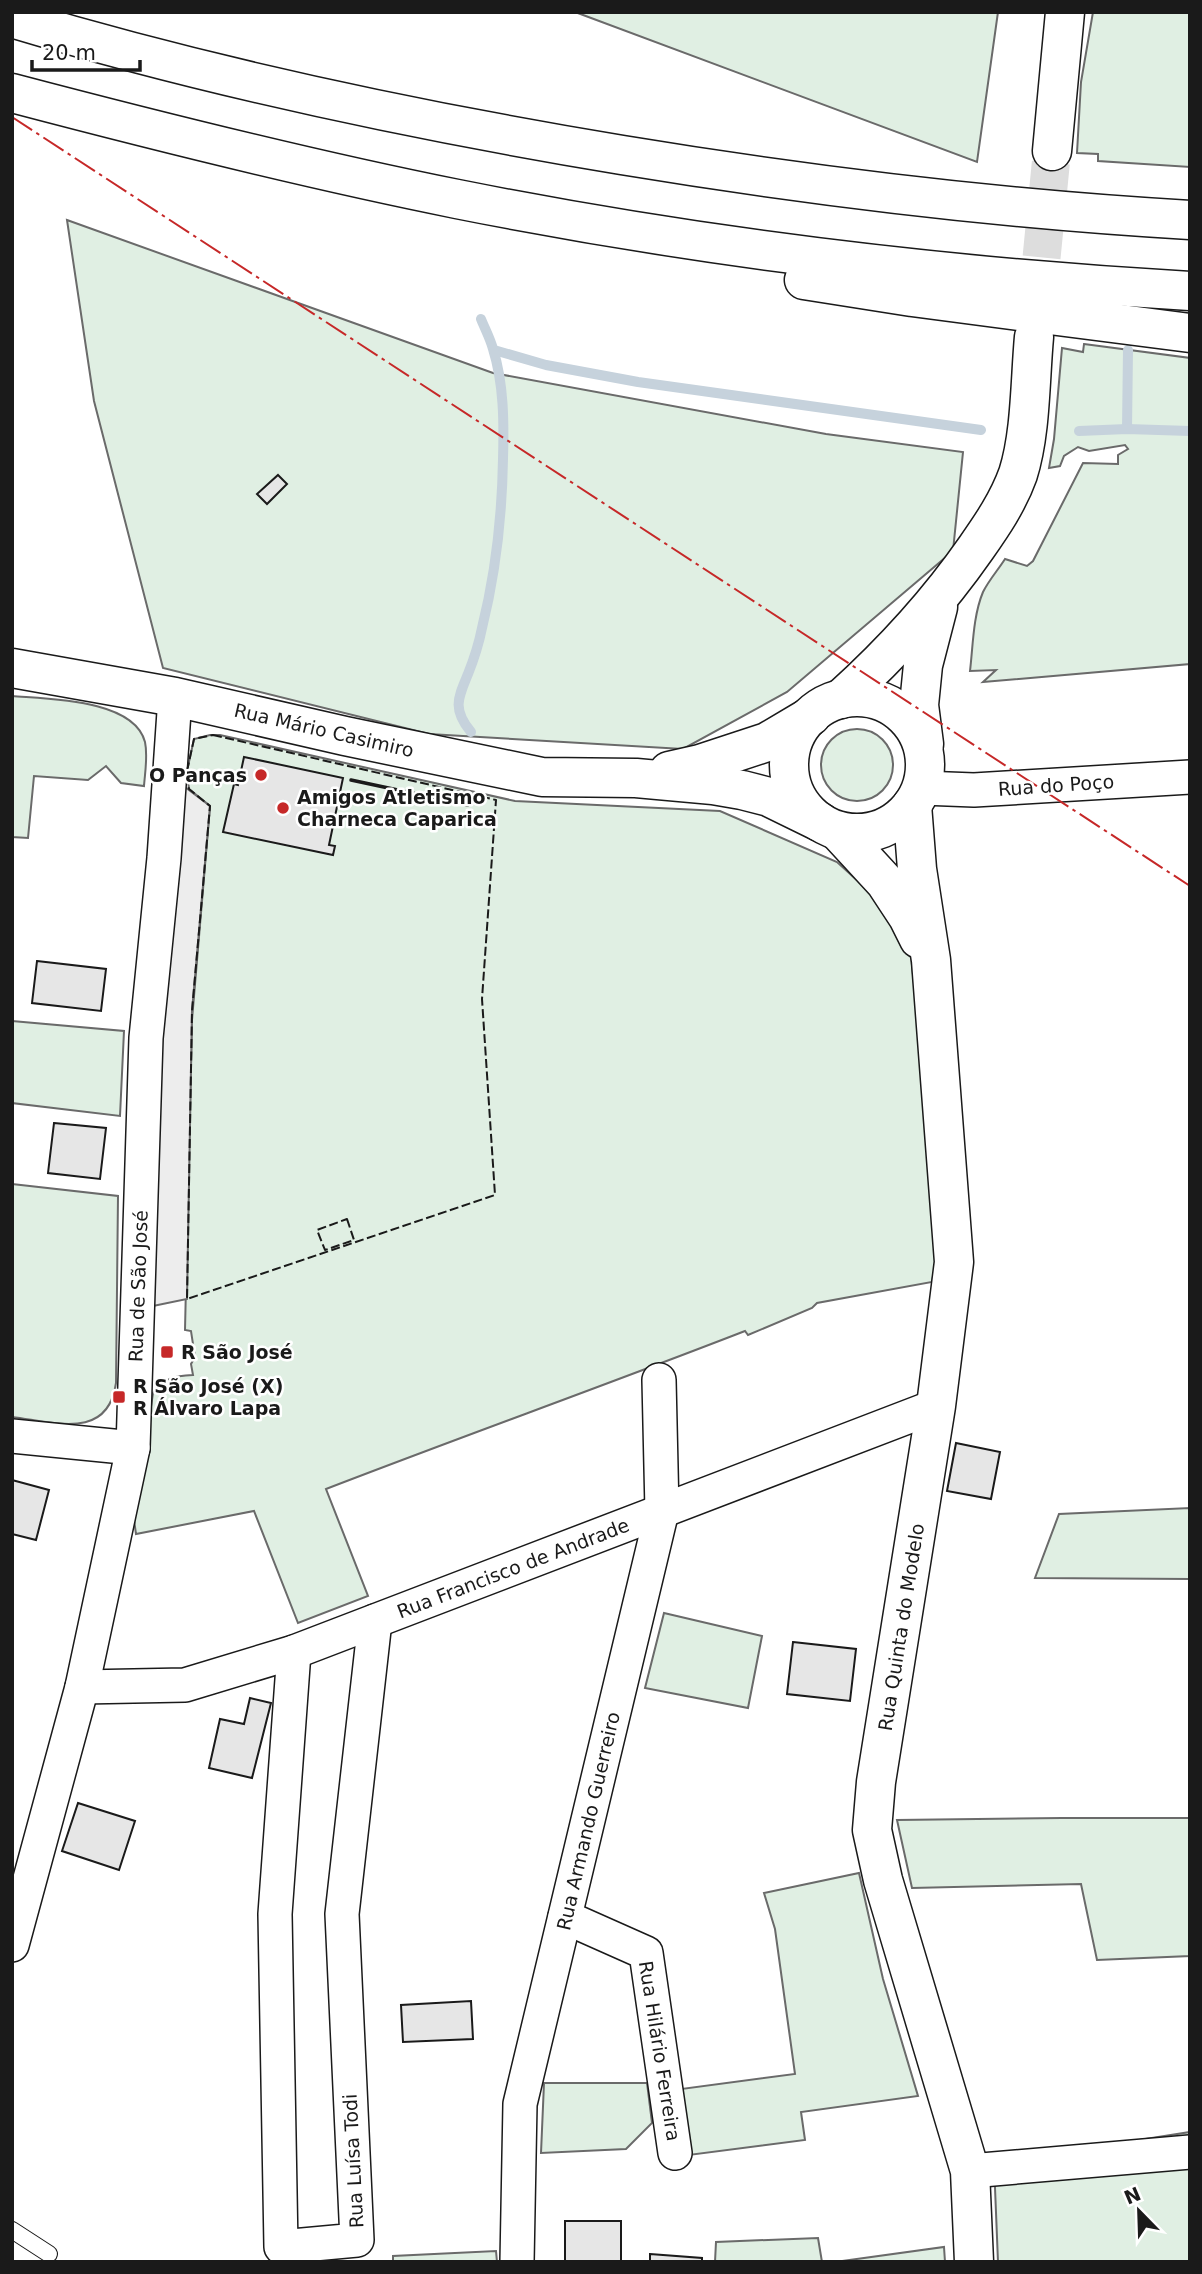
<svg xmlns="http://www.w3.org/2000/svg" width="1202" height="2274" font-family="'DejaVu Sans',sans-serif">
<style>
.green{fill:#e0efe3;stroke:#6a6a6a;stroke-width:2}
.parking{fill:#ededed;stroke:#6a6a6a;stroke-width:2}
.lines{fill:none;stroke-linecap:round;stroke-linejoin:round}
.stream{stroke:#c6d2dc;stroke-width:10}
.building{fill:#e6e6e6;stroke:#1a1a1a;stroke-width:2}
.tertiary-tunnel{stroke:#ddd;stroke-width:38;stroke-dasharray:38 19;stroke-linecap:butt}
.service-casing{stroke:#1a1a1a;stroke-width:18}
.minor-casing{stroke:#1a1a1a;stroke-width:36}
.tertiary-casing{stroke:#1a1a1a;stroke-width:41}
.motorway-casing{stroke:#1a1a1a;stroke-width:41}
.service{stroke:#fff;stroke-width:16}
.minor{stroke:#fff;stroke-width:33}
.tertiary{stroke:#fff;stroke-width:38}
.motorway{stroke:#fff;stroke-width:38}
.fence{stroke:#1a1a1a;stroke-width:2;stroke-dasharray:9 3.5;stroke-linecap:butt}
.wall{stroke:#1a1a1a;stroke-width:3.5}
.power{stroke:#c62828;stroke-width:2;stroke-dasharray:24 5 3.5 5;stroke-linecap:butt}
.poi-dot{fill:#c62828;stroke:#fff;stroke-width:2.5}
.labels{text-anchor:middle;dominant-baseline:central;stroke-width:5;stroke-linejoin:round;paint-order:stroke}
.street-label{font-size:19px;fill:#1a1a1a;stroke:#fff}
.poi-label{font-size:19px;font-weight:bold;fill:#1a1a1a;stroke:#fff;text-anchor:start}
</style>
<rect width="100%" height="100%" fill="#fff"/>
<g class="green">
<polygon points="575,12 998,12 977,162"/>
<polygon points="1093,12 1190,12 1190,167 1098,161 1098,154 1077,153 1081,82"/>
<polygon points="67,220 493,373 826,434 963,452 953,551 787,692 683,749 429,734 163,668 94,401"/>
<path d="M1084 344 1190 358V664L983 682 996 670 970 671C973 646 973 616 983 592 989 580 998 570 1005 559L1027 566 1033 561 1083 463 1118 464V455L1128 449 1125 445 1089 451 1078 447 1064 456 1060 466 1049 468 1054 439 1062 348 1083 352Z"/>
<path d="M12 696C48 699 134 699 145 742 148 756 145 772 144 786L121 783 106 766 88 780 34 776 28 838 12 837Z"/>
<circle cx="857" cy="765" r="36"/>
<path d="M210 735H220L515 801 720 811 837 862 881 902 910 947 941 1233 932 1282 817 1303 812 1308 748 1335 745 1331C606 1385 466 1435 326 1489L368 1596 298 1623 254 1511 136 1534 134 1520 153 1393C166 1377 174 1376 193 1375L191 1364 195 1357 191 1331 185 1330 192 1020 210 806 189 789 187 771 194 739Z"/>
<polygon points="12,1021 124,1031 120,1116 12,1103"/>
<path d="M12 1184 118 1196 116 1383C108 1441 54 1422 12 1417Z"/>
<polygon points="1190,1508 1190,1579 1035,1578 1059,1514"/>
<polygon points="664,1613 762,1636 748,1708 645,1688"/>
<polygon points="1062,1818 1190,1818 1190,1956 1097,1960 1081,1884 912,1888 897,1820"/>
<polygon points="859,1873 883,1979 918,2096 801,2112 805,2140 689,2155 681,2089 795,2074 775,1929 764,1893"/>
<polygon points="544,2083 647,2083 652,2123 626,2149 541,2153"/>
<polygon points="1190,2132 1190,2262 998,2262 994,2163"/>
<polygon points="818,2238 822,2262 715,2262 716,2242"/>
<polygon points="944,2247 945,2262 835,2262"/>
<polygon points="496,2251 497,2262 393,2262 393,2256"/>
</g>
<polygon class="parking" points="181,784 210,806 192,1011 187,1299 153,1306 162,1016"/>
<g class="lines">
<g class="stream">
<polyline points="494,350 546,365 638,382 981,430"/>
<polyline points="1127,429 1128,350"/>
<polyline points="1079,431 1127,429 1190,431"/>
<path d="M471 732C452 709 458 698 468 674 474 659 479 643 482 628 496 572 502 517 503 459 504 423 504 384 493 349 490 338 485 329 481 319"/>
</g>
</g>
<g class="building">
<polygon points="278,475 287,484 267,504 257,494"/>
<polygon points="244,757 343,778 329,845 335,846 333,855 223,832 234,784 238,785"/>
<polygon points="37,961 106,969 101,1011 32,1003"/>
<polygon points="54,1123 106,1128 100,1179 48,1173"/>
<polygon points="956,1443 1000,1452 991,1499 947,1491"/>
<polygon points="12,1480 49,1490 36,1540 12,1534"/>
<polygon points="793,1642 856,1649 850,1701 787,1694"/>
<polygon points="250,1698 271,1703 252,1778 209,1768 220,1719 244,1724"/>
<polygon points="78,1803 135,1821 119,1870 62,1851"/>
<polygon points="471,2001 473,2039 403,2042 401,2005"/>
<rect x="565" y="2221" width="56" height="41"/>
<polygon points="650,2254 702,2258 702,2262 650,2262"/>
</g>
<g class="lines">
<polyline class="tertiary-tunnel" points="1036,314 1052,151"/>
<defs>
<polyline id="service" points="12,2230 49,2254"/>
<g id="minor">
<polyline points="922,788 974,790 1190,777"/>
<polyline points="12,1436 133,1448"/>
<polyline points="294,1652 275,1914 281,2247 357,2240 342,1914 375,1621"/>
<polyline points="82,1687 185,1685 294,1652 936,1406"/>
<polyline points="565,1917 646,1953 675,2153"/>
<polyline points="12,1945 82,1687 133,1448 146,1038 164,858 175,697"/>
<polyline points="970,2171 1190,2152"/>
<polyline points="517,2262 520,2104 662,1511 659,1380"/>
</g>
<g id="tertiary">
<polyline points="1052,151 1065,12"/>
<polyline points="12,668 175,697 345,736 542,777 636,778 713,785 742,790 769,797 820,822"/>
<circle cx="857" cy="765" r="68"/>
<path d="M841 699C892 653 937 604 976 548 992 525 1008 502 1018 474 1031 433 1030 380 1034 337"/>
<polyline points="924,744 919,705 923,665 938,607"/>
<polyline points="669,771 700,764 767,742 811,716"/>
<polyline points="912,805 917,869 931,960 954,1262 936,1406 876,1782 872,1830 883,1880 970,2171 974,2262"/>
<polyline points="838,831 885,882 908,917 919,939"/>
</g>
<g id="motorway">
<path d="M12 18C212 78 417 121 622 155 810 186 999 209 1190 220"/>
<path d="M12 93C160 132 307 169 457 199 698 247 944 277 1190 291"/>
<polyline points="804,280 912,297 1190,333"/>
</g>
</defs>
<use href="#service" class="service-casing"/>
<use href="#minor" class="minor-casing"/>
<use href="#tertiary" class="tertiary-casing"/>
<use href="#motorway" class="motorway-casing"/>
<use href="#service" class="service"/>
<use href="#minor" class="minor"/>
<use href="#tertiary" class="tertiary"/>
<use href="#motorway" class="motorway"/>
<g class="fence">
<polygon points="213,735 496,800 482,999 495,1195 187,1299 192,1011 210,806 189,789 187,771 194,739"/>
<polygon points="347,1219 354,1240 325,1250 317,1230"/>
</g>
<polyline class="wall" points="351,780 468,805"/>
<polyline class="power" points="12,117 1190,886"/>
</g>
<g class="poi-dot">
<circle cx="261" cy="775" r="7"/>
<circle cx="283" cy="808" r="7"/>
<rect x="160" y="1345" width="14" height="14" rx="3.5"/>
<rect x="112" y="1390" width="14" height="14" rx="3.5"/>
</g>
<g class="labels">
<g class="street-label">
<text transform="translate(324 730) rotate(13)">Rua Mário Casimiro</text>
<text transform="translate(1056 785) rotate(-4)">Rua do Poço</text>
<text transform="translate(138 1286) rotate(-88)">Rua de São José</text>
<text transform="translate(513 1568) rotate(-21)">Rua Francisco de Andrade</text>
<text transform="translate(901 1627) rotate(-81)">Rua Quinta do Modelo</text>
<text transform="translate(588 1821) rotate(-77)">Rua Armando Guerreiro</text>
<text transform="translate(660 2051) rotate(81)">Rua Hilário Ferreira</text>
<text transform="translate(353 2161) rotate(-93)">Rua Luísa Todi</text>
</g>
<g class="poi-label">
<text x="247" y="775" text-anchor="end">O Panças</text>
<text x="297" y="797">Amigos Atletismo<tspan x="297" dy="22">Charneca Caparica</tspan></text>
<text x="181" y="1352">R São José</text>
<text x="133" y="1386">R São José (X)<tspan x="133" dy="22">R Álvaro Lapa</tspan></text>
</g>
</g>
<rect width="1202" height="2274" fill="none" stroke="#1a1a1a" stroke-width="28"/>
<g transform="translate(1139 2211) rotate(337)" stroke="#ffffff" stroke-width="5" paint-order="stroke">
<path d="M0-5L12 26L0 18L-12 26Z" fill="#1a1a1a"/>
<text y="-10" font-size="19" font-weight="bold" text-anchor="middle" fill="#1a1a1a">N</text>
</g>
<path d="M32 60v10h108v-10" fill="none" stroke="#1a1a1a" stroke-width="3.5"/>
<text x="42" y="60" font-size="21" fill="#1a1a1a" stroke="#ffffff" stroke-width="5" paint-order="stroke">20 m</text>
</svg>
